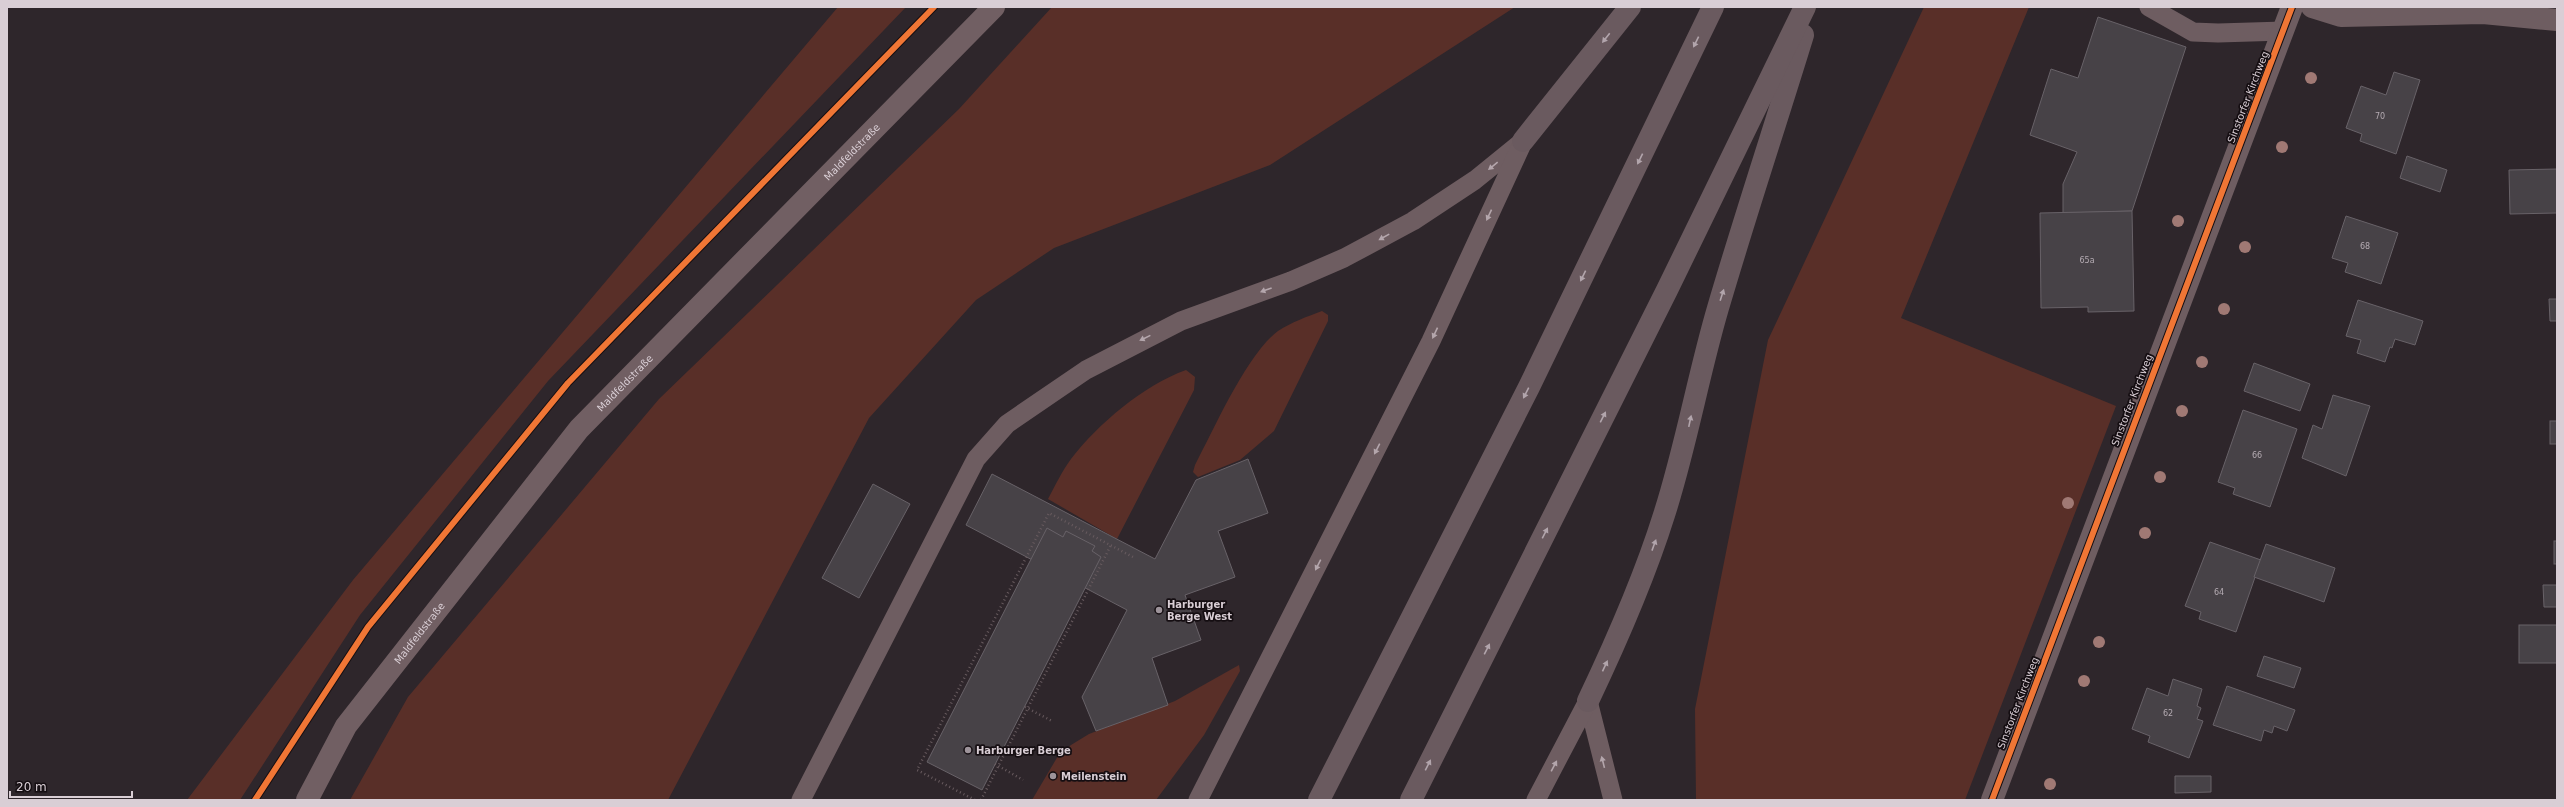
<svg xmlns="http://www.w3.org/2000/svg" width="2564" height="807" font-family="'DejaVu Sans',sans-serif">
<style>
.green{fill:#592f28}
.building{fill:#474247;stroke:#686268}
.lines{fill:none;stroke-linecap:round;stroke-linejoin:round}
.path{stroke:#685b5f;stroke-width:2.5;stroke-dasharray:1 3;stroke-linecap:butt}
.service{stroke:#6e5d61;stroke-width:19}
.minor{stroke:#6e5d61;stroke-width:22}
.tertiary{stroke:#6e5d61;stroke-width:22}
.secondary{stroke:#715f63;stroke-width:22}
.motorway{stroke:#6a5a5f;stroke-width:22}
.cycleway-casing{stroke:#150e12;stroke-width:8}
.cycleway{stroke:#f07635;stroke-width:6}
.tree{fill:#a07974}
.oneway{fill:#b2a5ac}
.oneway2{fill:#b4a6ac}
.poi-dot{fill:#9d939a;stroke:#150e12;stroke-width:1.5}
.labels{text-anchor:middle;dominant-baseline:central;stroke-width:3.5;stroke-linejoin:round;paint-order:stroke}
.number-label{font-size:8px;fill:#b4abb2}
.street-label{font-size:10px;fill:#d9ced5;stroke:#150e12}
.poi-label{font-size:10px;font-weight:bold;fill:#d9ced5;stroke:#150e12;text-anchor:start}
</style>
<rect width="100%" height="100%" fill="#2e262b"/>
<g class="green">
<polygon points="838,7 906,7 548,381 360,615 240,800 187,800 353,580"/>
<polygon points="1052,7 1515,7 1270,165 1054,248 976,300 869,418 668,800 350,800 408,697 659,399 959,109"/>
<polygon points="1924,7 2029,7 1901,318 2116,406 1965,800 1696,800 1695,709 1768,340"/>
<path d="M1322 311 1328 315V321L1274 431 1240 460 1198 477 1193 472 1195 465C1214 429 1247 354 1278 331 1292 322 1306 317 1322 311Z"/>
<path d="M1186 370 1195 377 1194 390 1117 539 1048 499C1055 486 1062 471 1071 459 1098 424 1144 385 1186 370Z"/>
<polygon points="1239,665 1240,671 1204,735 1156,800 1032,800 1058,756 1071,745 1089,734 1175,701"/>
</g>
<g class="building">
<polygon points="2098,17 2186,47 2132,211 2063,213 2063,184 2077,152 2030,135 2051,69 2078,78"/>
<polygon points="2394,72 2420,80 2396,154 2360,141 2362,134 2346,128 2361,86 2386,95"/>
<polygon points="2407,156 2447,170 2440,192 2400,178"/>
<polygon points="2557,169 2557,213 2510,214 2509,170"/>
<polygon points="2132,211 2134,311 2088,312 2088,307 2041,308 2040,213"/>
<polygon points="2346,216 2398,233 2381,284 2345,272 2348,263 2332,258"/>
<polygon points="2549,299 2557,299 2557,321 2550,321"/>
<polygon points="2358,300 2423,321 2415,345 2395,339 2392,348 2390,347 2385,362 2357,353 2361,340 2346,336"/>
<polygon points="2254,363 2310,384 2300,411 2244,391"/>
<polygon points="2333,395 2370,406 2346,476 2302,458 2313,425 2322,429"/>
<polygon points="2243,410 2297,429 2270,507 2233,494 2235,488 2218,482"/>
<rect x="2550" y="421" width="7" height="23"/>
<polygon points="1248,459 1268,513 1218,531 1235,577 1185,595 1201,640 1152,658 1168,705 1096,731 1082,697 1127,610 966,525 992,474 1155,559 1196,480"/>
<polygon points="873,484 910,504 859,598 822,578"/>
<polygon points="1047,528 1063,537 1066,531 1095,546 1092,551 1101,557 982,790 927,762"/>
<rect x="2554" y="541" width="3" height="23"/>
<polygon points="2210,542 2261,560 2236,632 2199,619 2201,612 2185,606"/>
<polygon points="2266,544 2335,568 2324,602 2254,577"/>
<polygon points="2543,585 2557,585 2557,607 2544,607"/>
<rect x="2519" y="625" width="38" height="38"/>
<polygon points="2264,656 2301,668 2294,688 2257,676"/>
<polygon points="2173,679 2202,689 2197,706 2201,708 2197,719 2203,721 2189,758 2148,742 2150,736 2132,729 2147,688 2168,696"/>
<polygon points="2227,686 2295,710 2287,731 2274,726 2272,733 2264,730 2261,741 2213,725"/>
<polygon points="2175,776 2211,776 2211,792 2175,793"/>
</g>
<g class="lines">
<g class="path">
<polyline points="1025,707 1052,721"/>
<polyline points="995,764 1023,780"/>
<polyline points="975,800 917,770 1049,513 1133,557"/>
<polyline points="981,800 1111,545"/>
</g>
<g class="service">
<polyline points="2149,7 2193,32 2218,33 2284,31"/>
<polyline points="1588,701 1613,800"/>
<polyline points="801,800 976,459 1007,424 1086,370 1181,321 1291,281 1344,258 1413,221 1475,180 1523,141"/>
<polyline points="1198,800 1431,341 1522,144"/>
<polyline points="1536,800 1588,701"/>
</g>
<polyline class="minor" points="2312,7 2341,16 2483,13 2557,20"/>
<polyline class="tertiary" points="1992,800 2292,7"/>
<path class="secondary" id="s1" d="M307 800 346 726 579 429 994 7"/>
<g class="motorway">
<polyline points="1523,141 1630,7"/>
<path d="M1588 701C1617 640 1644 579 1664 515 1686 447 1698 376 1718 308 1745 216 1775 126 1803 35"/>
<polyline points="1319,800 1529,387 1713,7"/>
<polyline points="1411,800 1667,290 1805,7"/>
</g>
<defs>
<g id="cycleway">
<polyline points="255,800 368,627 568,383 934,7"/>
<polyline points="1992,800 2292,7"/>
</g>
</defs>
<use href="#cycleway" class="cycleway-casing"/>
<use href="#cycleway" class="cycleway"/>
</g>
<g class="tree">
<circle cx="2311" cy="78" r="6"/>
<circle cx="2282" cy="147" r="6"/>
<circle cx="2178" cy="221" r="6"/>
<circle cx="2245" cy="247" r="6"/>
<circle cx="2224" cy="309" r="6"/>
<circle cx="2202" cy="362" r="6"/>
<circle cx="2182" cy="411" r="6"/>
<circle cx="2160" cy="477" r="6"/>
<circle cx="2068" cy="503" r="6"/>
<circle cx="2145" cy="533" r="6"/>
<circle cx="2099" cy="642" r="6"/>
<circle cx="2084" cy="681" r="6"/>
<circle cx="2050" cy="784" r="6"/>
</g>
<defs><path id="oneway-solid" d="M-6-.8H1V-3.2L6.5 0L1 3.2V.8H-6Z"/></defs>
<g class="oneway">
<use href="#oneway-solid" transform="translate(1606 38) rotate(128)"/>
<use href="#oneway-solid" transform="translate(1696 42) rotate(116)"/>
<use href="#oneway-solid" transform="translate(1640 159) rotate(116)"/>
<use href="#oneway-solid" transform="translate(1583 276) rotate(116)"/>
<use href="#oneway-solid" transform="translate(1722 295) rotate(-72)"/>
<use href="#oneway-solid" transform="translate(1526 393) rotate(117)"/>
<use href="#oneway-solid" transform="translate(1603 417) rotate(-63)"/>
<use href="#oneway-solid" transform="translate(1690 421) rotate(-78)"/>
<use href="#oneway-solid" transform="translate(1545 533) rotate(-63)"/>
<use href="#oneway-solid" transform="translate(1654 545) rotate(-70)"/>
<use href="#oneway-solid" transform="translate(1487 649) rotate(-63)"/>
<use href="#oneway-solid" transform="translate(1605 666) rotate(-65)"/>
<use href="#oneway-solid" transform="translate(1428 765) rotate(-63)"/>
</g>
<g class="oneway2">
<use href="#oneway-solid" transform="translate(1493 166) rotate(141)"/>
<use href="#oneway-solid" transform="translate(1489 215) rotate(115)"/>
<use href="#oneway-solid" transform="translate(1384 237) rotate(151)"/>
<use href="#oneway-solid" transform="translate(1266 290) rotate(160)"/>
<use href="#oneway-solid" transform="translate(1435 333) rotate(115)"/>
<use href="#oneway-solid" transform="translate(1145 338) rotate(154)"/>
<use href="#oneway-solid" transform="translate(1377 449) rotate(117)"/>
<use href="#oneway-solid" transform="translate(1318 565) rotate(117)"/>
<use href="#oneway-solid" transform="translate(1603 762) rotate(-104)"/>
<use href="#oneway-solid" transform="translate(1554 766) rotate(-62)"/>
</g>
<g class="poi-dot">
<circle cx="1159" cy="610" r="4"/>
<circle cx="968" cy="750" r="4"/>
<circle cx="1053" cy="776" r="4"/>
</g>
<g class="labels">
<g class="number-label">
<text x="2380" y="116">70</text>
<text x="2365" y="246">68</text>
<text x="2087" y="260">65a</text>
<text x="2257" y="455">66</text>
<text x="2219" y="592">64</text>
<text x="2168" y="713">62</text>
</g>
<g class="street-label">
<text transform="translate(2248 97) rotate(-69)">Sinstorfer Kirchweg</text>
<text stroke="none"><textPath href="#s1" startOffset="850">Maldfeldstraße</textPath></text>
<text stroke="none"><textPath href="#s1" startOffset="526">Maldfeldstraße</textPath></text>
<text transform="translate(2132 400) rotate(-69)">Sinstorfer Kirchweg</text>
<text stroke="none"><textPath href="#s1" startOffset="202">Maldfeldstraße</textPath></text>
<text transform="translate(2018 703) rotate(-69)">Sinstorfer Kirchweg</text>
</g>
<g class="poi-label">
<text x="1167" y="604">Harburger<tspan x="1167" dy="12">Berge West</tspan></text>
<text x="976" y="750">Harburger Berge</text>
<text x="1061" y="776">Meilenstein</text>
</g>
</g>
<rect width="2564" height="807" fill="none" stroke="#d9ced5" stroke-width="16"/>
<path d="M10 791v6h122v-6" fill="none" stroke="#d9ced5" stroke-width="2"/>
<text x="16" y="791" font-size="12" fill="#d9ced5" stroke="#150e12" stroke-width="3" paint-order="stroke">20 m</text>
</svg>
